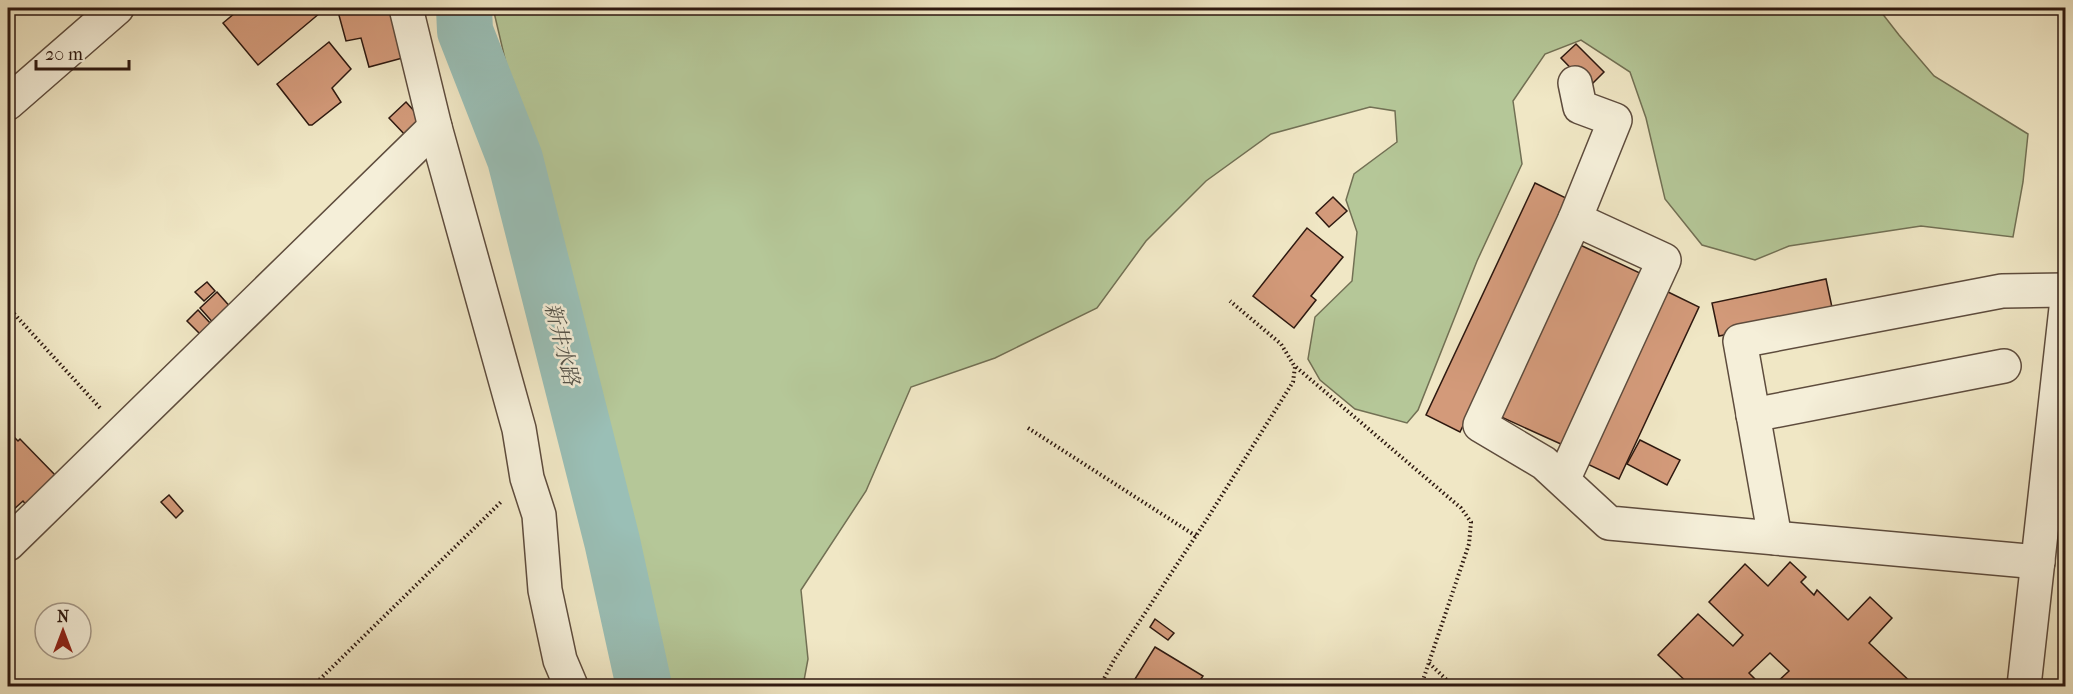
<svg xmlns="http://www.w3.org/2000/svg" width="2073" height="694" font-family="'IM FELL French Canon','Noto Serif JP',serif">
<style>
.green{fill:#b5c798;stroke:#727054;stroke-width:1.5}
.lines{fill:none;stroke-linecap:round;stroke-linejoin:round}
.river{stroke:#9abfb6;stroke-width:56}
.building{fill:#d39a7a;stroke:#2e1910;stroke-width:1.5}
.minor-casing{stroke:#5e4c3d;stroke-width:36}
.path{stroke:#2e1910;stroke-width:4;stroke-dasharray:1.5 3;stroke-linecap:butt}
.minor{stroke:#f5efd9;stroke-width:33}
.labels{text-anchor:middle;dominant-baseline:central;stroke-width:5;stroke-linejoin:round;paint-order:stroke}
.water-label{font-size:21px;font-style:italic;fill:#54534a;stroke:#f5efd9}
</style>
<rect width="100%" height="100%" fill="#f0e7c5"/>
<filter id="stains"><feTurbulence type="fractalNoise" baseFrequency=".00333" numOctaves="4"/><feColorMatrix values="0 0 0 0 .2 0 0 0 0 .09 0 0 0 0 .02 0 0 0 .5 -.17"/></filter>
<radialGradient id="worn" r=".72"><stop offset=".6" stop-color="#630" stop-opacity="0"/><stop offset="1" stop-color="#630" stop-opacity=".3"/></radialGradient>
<polygon class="green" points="493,8 1878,8 1899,35 1934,76 2028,134 2023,182 2013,237 1921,226 1789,246 1755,260 1702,245 1665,199 1646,118 1630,72 1581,40 1545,54 1513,101 1522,164 1477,261 1418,410 1407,423 1355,409 1320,380 1308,359 1315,317 1352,281 1357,232 1346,200 1354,174 1397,142 1395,111 1370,107 1271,134 1206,181 1146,241 1097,308 995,358 911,387 866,491 801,590 808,659 803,686 633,686 633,673 592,512 563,305 515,189 509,76"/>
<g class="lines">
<polyline class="river" points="464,8 465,31 515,159 612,541 644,686"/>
</g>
<g class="building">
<polygon points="241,8 316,8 320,13 258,65 223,23"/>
<polygon points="337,8 396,8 410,56 369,67 361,38 346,41"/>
<polygon points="329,42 351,69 332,88 341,102 312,125 309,125 277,84"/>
<polygon points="1576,44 1604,72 1589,87 1561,58"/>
<polygon points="406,102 424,122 407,137 389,118"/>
<polygon points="1535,183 1570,200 1460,432 1426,415"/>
<polygon points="1333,197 1347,211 1329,227 1316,213"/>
<polygon points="1307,228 1343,257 1311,296 1316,300 1294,328 1253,296"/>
<polygon points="1578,244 1642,274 1563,445 1499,416"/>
<polygon points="1826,279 1833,312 1719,336 1712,303"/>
<polygon points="207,282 215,291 204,301 195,292"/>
<polygon points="1664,290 1699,307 1619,479 1583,462"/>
<polygon points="217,292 233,310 216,326 200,308"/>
<polygon points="198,310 211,324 200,334 187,321"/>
<polygon points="8,431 18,441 20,439 57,477 27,506 23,501 13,510 8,505"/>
<polygon points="1640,440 1680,460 1667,485 1627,464"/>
<polygon points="169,495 183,511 176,518 161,502"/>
<polygon points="1790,562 1806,577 1801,582 1814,595 1817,590 1848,620 1870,597 1892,618 1869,643 1915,686 1773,686 1789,671 1770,653 1749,673 1762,686 1691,686 1658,655 1698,614 1733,646 1743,635 1709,602 1745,564 1768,586"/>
<polygon points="1155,619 1174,633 1168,640 1150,627"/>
<polygon points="1155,647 1203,676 1196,686 1148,686 1135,679"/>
<polygon points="2066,654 2066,677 2059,671 2064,664 2061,660"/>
</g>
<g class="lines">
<defs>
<g id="minor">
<polyline points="406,8 435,127 519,429 527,478 539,515 545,590 560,660 571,686"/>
<polyline points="1575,83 1580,107 1615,120 1575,219"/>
<polyline points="8,103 117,8"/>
<polyline points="1753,415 2004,366"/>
<polyline points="1563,480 1664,260 1575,219 1480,425 1544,463 1609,523 2038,562"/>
<polyline points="1775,538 1740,341 2002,291 2066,290"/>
<polyline points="8,544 435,127"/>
<polyline points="2024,686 2066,308"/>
</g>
</defs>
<use href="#minor" class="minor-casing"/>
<g class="path">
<polyline points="8,307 101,409"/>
<polyline points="1296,367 1461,508 1471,522 1469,544 1421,686"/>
<polyline points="1028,428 1196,536"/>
<polyline points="1429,663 1453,686"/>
<polyline points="313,686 502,501"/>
<polyline points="1100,686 1114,660 1207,519 1293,382 1295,367 1281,344 1230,301"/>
</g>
<use href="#minor" class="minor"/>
</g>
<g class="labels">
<g class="water-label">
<text transform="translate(562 344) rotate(76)">新井水路</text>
</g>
</g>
<rect width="2073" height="694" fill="none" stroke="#f0e7c5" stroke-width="30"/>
<rect x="9" y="9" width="2055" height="676" fill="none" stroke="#2e1910" stroke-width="3"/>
<rect x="15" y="15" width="2043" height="664" fill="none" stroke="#2e1910" stroke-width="1.5"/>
<g transform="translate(63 631)"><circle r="28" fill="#f5efd9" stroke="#a59989" stroke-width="1.5"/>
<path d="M0-4.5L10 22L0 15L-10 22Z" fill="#8f2418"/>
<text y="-9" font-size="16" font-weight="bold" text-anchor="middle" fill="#2e1910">N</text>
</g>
<path d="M36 60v9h93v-9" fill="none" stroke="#2e1910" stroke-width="3"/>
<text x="45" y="60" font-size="18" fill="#2e1910" stroke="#f5efd9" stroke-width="4.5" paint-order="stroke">20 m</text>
<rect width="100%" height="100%" filter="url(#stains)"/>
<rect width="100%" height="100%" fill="url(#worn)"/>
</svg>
